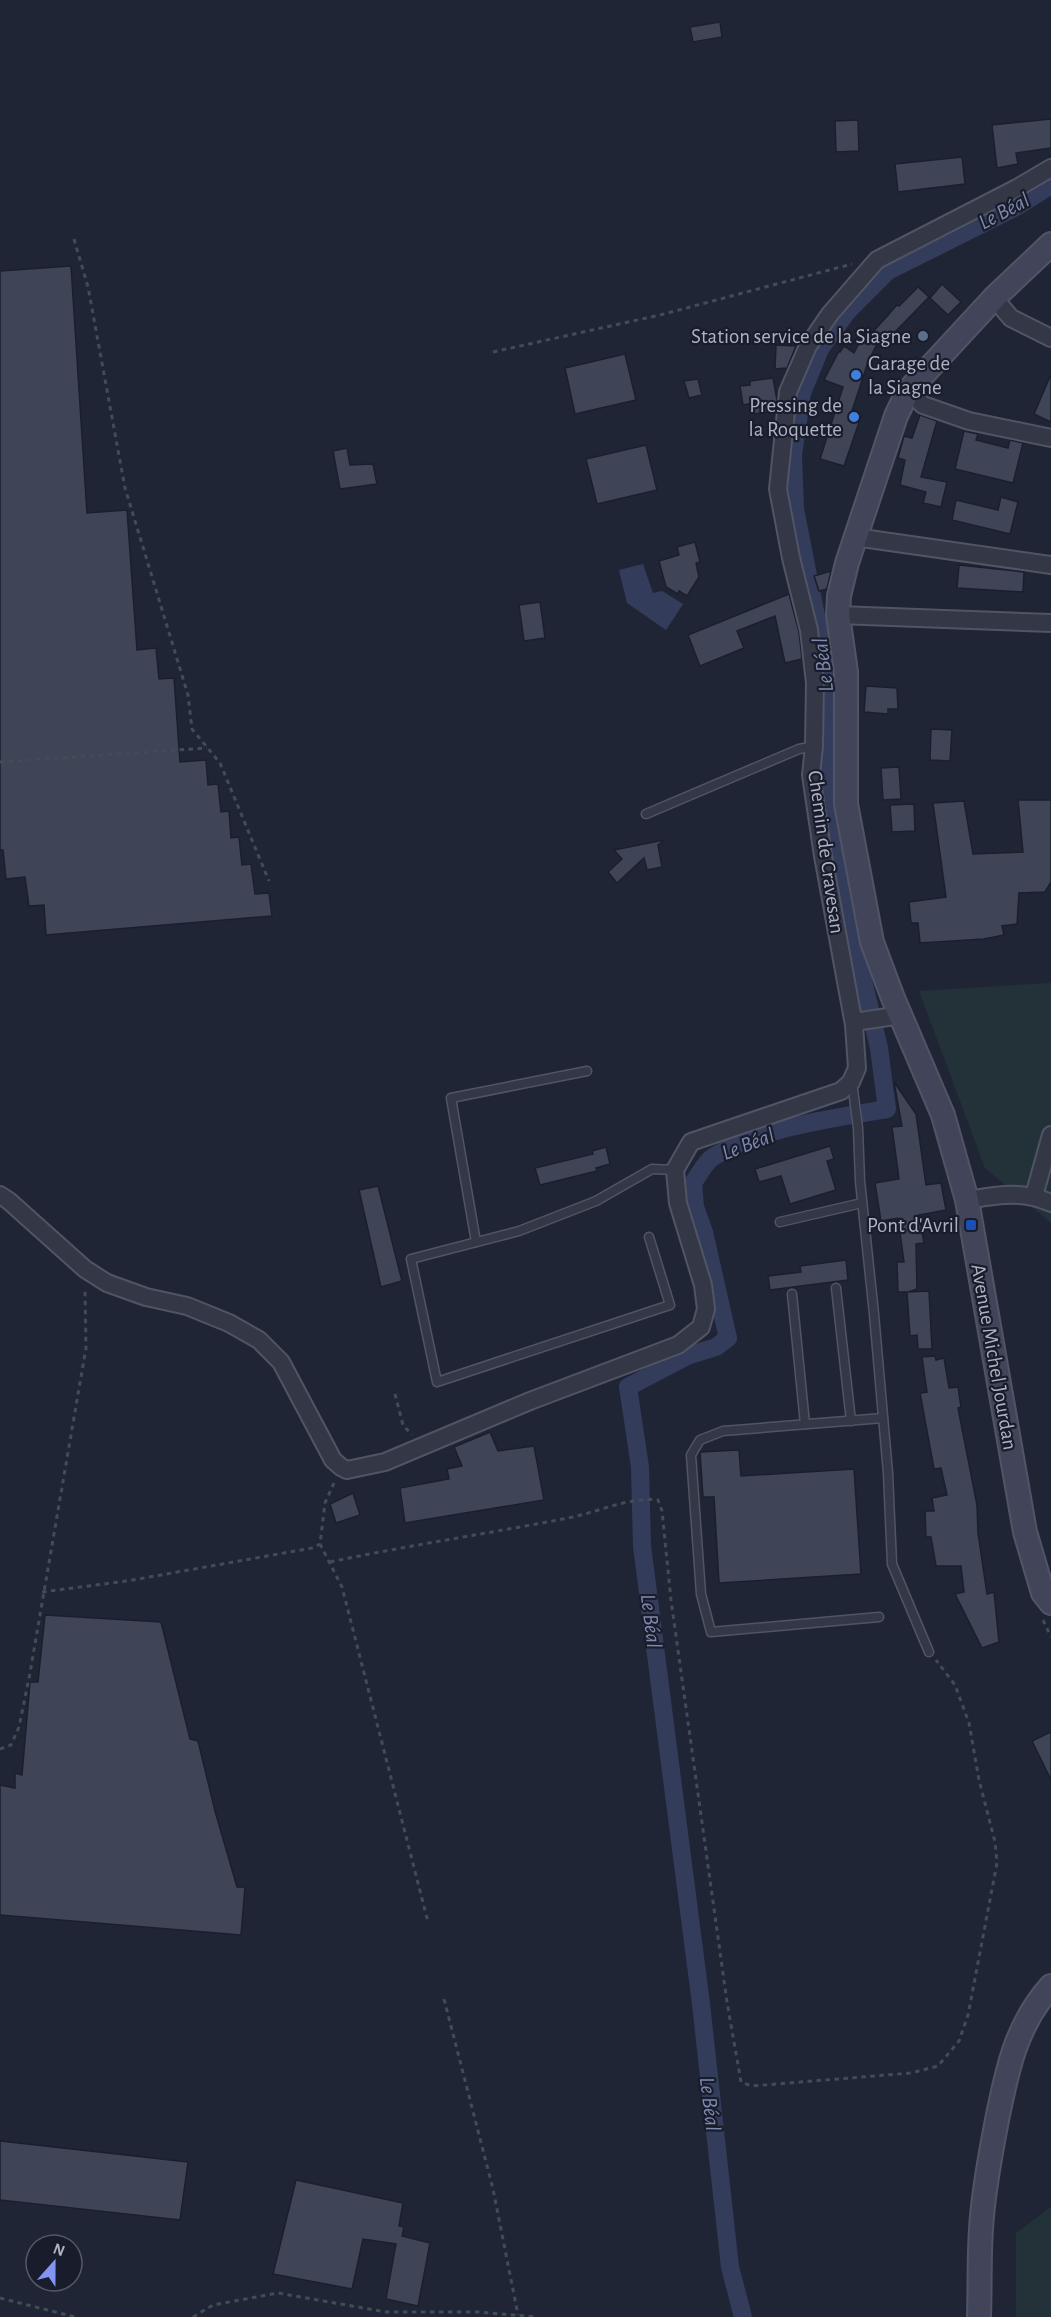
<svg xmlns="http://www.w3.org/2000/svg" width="1051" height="2317" font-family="'Alegreya Sans',sans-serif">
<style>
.green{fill:#233238}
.water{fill:#343c5c}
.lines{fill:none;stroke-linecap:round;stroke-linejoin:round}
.canal{stroke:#343c5c;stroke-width:18}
.building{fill:#3f4457;stroke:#1b1f2d;stroke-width:1.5}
.service-casing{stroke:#515464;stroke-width:11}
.minor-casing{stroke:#515464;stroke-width:20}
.secondary-casing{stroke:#515464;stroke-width:26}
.path{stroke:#404d54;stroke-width:3;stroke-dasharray:4.5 4.5;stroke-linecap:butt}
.service{stroke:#343746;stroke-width:8}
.minor{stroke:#343746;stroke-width:16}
.secondary{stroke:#424559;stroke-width:22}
.service-dot{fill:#5c6f8a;stroke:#191d2b;stroke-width:2}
.shop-dot{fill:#3f7fe0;stroke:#191d2b;stroke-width:2}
.transit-dot{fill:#1a4fb4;stroke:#191d2b;stroke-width:2}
.labels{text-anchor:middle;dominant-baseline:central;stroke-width:4.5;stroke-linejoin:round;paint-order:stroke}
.poi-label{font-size:21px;fill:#aeb1c3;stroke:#191d2b;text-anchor:end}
.street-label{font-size:21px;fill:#aeb1c3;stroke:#191d2b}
.water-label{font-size:22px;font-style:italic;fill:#7e89af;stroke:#191d2b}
</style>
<rect width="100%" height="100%" fill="#202536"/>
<g class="green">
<polygon points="1051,983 1051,1223 985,1168 919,991"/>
<polygon points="1051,2207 1051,2317 1016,2317 1016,2233"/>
</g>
<polygon class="water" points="643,564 653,593 662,591 683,604 666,630 627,603 619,570"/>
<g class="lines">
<path class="canal" d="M743 2317 730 2267 701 2004 642 1546 640 1467 628 1387 687 1356 716 1347 728 1338 704 1232 695 1207 693 1183C699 1175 705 1162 713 1157 760 1128 833 1118 887 1109L879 1048 843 894 825 791 828 677 795 509 793 455 802 393 820 349 847 312 888 271 1018 206 1051 185"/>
</g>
<g class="building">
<polygon points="720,22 722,37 693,42 690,27"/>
<polygon points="1051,119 1051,148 1016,153 1018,164 997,168 992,125"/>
<polygon points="858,120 859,151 836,152 835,121"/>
<polygon points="962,157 965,184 898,192 895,164"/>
<polygon points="71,266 87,513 127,510 137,650 156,648 159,679 174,678 180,762 206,760 208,785 218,784 221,812 229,811 231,838 239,837 242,865 251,864 255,894 269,893 272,916 46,935 44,905 29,906 25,877 6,879 3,850 0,850 0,271"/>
<polygon points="942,284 961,302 948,315 930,298"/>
<polygon points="918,287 929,297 895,332 897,334 887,345 880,338 868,362 852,411 862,414 844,466 820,459 843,387 824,380 839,351 840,352 844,346 854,353 860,341 863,343 897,305 899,306"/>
<polygon points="776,345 796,346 787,368 775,369"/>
<polygon points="625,354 636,400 575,414 565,368"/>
<polygon points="1051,374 1051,422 1034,414"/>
<polygon points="773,378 777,400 775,411 754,414 753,403 743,405 740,386 750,385 750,381"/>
<polygon points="698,379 702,395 689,398 684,381"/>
<polygon points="920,415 937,421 921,477 947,482 941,507 923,503 926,492 900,485 905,460 898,458 904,436 912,438"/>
<polygon points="964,431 978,434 976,440 1008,448 1010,440 1023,443 1013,483 955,469"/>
<polygon points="646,445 657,490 597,504 586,459"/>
<polygon points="347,448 350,465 373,464 377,484 340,489 333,451"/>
<polygon points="1001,497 1018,502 1010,534 952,520 956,500 998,510"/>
<polygon points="695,542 700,562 696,563 699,577 687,596 679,591 678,594 666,587 659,561 679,555 677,547"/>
<polygon points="959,565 1024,572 1023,592 957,588"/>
<polygon points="831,571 827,589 819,591 814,576"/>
<polygon points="789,594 799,632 802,659 785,663 775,616 737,631 744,648 700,666 688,635"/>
<polygon points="540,602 545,638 524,641 519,605"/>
<polygon points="866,686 897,688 898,709 888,709 888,714 864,712"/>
<polygon points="931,729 952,730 950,761 930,760"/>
<polygon points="899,767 901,799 883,800 881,768"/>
<polygon points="1018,800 1051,800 1051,882 1045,892 1019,893 1017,924 1002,926 1004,935 984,939 920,943 918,923 911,923 909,902 946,897 933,803 964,801 973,854 1023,852"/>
<polygon points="914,804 915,831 892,832 890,805"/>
<polygon points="664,840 658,845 662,867 647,870 644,858 617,883 608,872 622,859 614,850"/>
<polygon points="894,1082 916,1114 926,1185 941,1183 946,1210 919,1215 924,1243 916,1244 917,1289 908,1292 929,1291 932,1349 918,1349 917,1335 910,1336 907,1292 898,1292 897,1262 904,1262 898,1218 881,1221 875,1183 899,1179 892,1127 902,1126"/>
<polygon points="830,1146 834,1159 827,1161 836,1190 790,1204 781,1176 759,1182 755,1169"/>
<polygon points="606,1147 610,1164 596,1168 597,1171 540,1185 535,1168 593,1154 592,1151"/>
<polygon points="378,1186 402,1281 381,1287 359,1190"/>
<polygon points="846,1260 848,1280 770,1290 768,1276 801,1272 800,1266"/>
<polygon points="935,1356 936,1360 944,1358 949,1388 958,1387 961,1407 958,1408 977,1505 978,1533 987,1594 994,1592 999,1642 982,1648 955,1594 964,1592 961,1566 936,1566 931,1537 926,1537 925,1511 934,1511 932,1498 947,1495 941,1468 934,1469 920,1393 927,1392 922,1357"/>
<polygon points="490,1432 498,1451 534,1446 544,1500 405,1523 400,1488 449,1479 447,1469 462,1466 454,1447"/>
<polygon points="739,1450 741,1476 854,1469 861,1574 719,1583 714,1497 703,1497 700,1452"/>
<polygon points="353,1493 360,1515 336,1523 330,1504"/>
<polygon points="45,1615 161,1622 190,1739 198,1741 215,1811 237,1887 245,1887 241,1935 0,1915 0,1785 15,1788 15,1773 22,1775 30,1682 38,1682"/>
<polygon points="1051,1732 1051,1780 1032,1741"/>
<polygon points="0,2141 188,2162 180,2220 0,2200"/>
<polygon points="296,2180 403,2203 399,2226 404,2227 402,2236 430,2243 418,2306 386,2299 396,2244 363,2239 352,2289 273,2274"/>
</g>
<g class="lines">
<defs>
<g id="service">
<polyline points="646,814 799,749 814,746"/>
<polyline points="852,1082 858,1128 860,1181 874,1314 888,1473 892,1564 929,1652"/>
<polyline points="780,1222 862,1203"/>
<polyline points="649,1237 670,1305 437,1382 411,1259 519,1231 596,1201 652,1169 675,1170"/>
<polyline points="476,1242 451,1098 587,1071"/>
<polyline points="836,1288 851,1421"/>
<polyline points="792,1294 805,1424"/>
<polyline points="879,1617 711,1632 701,1594 691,1455 700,1440 723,1431 883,1418"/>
</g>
<g id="minor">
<polyline points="994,298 1011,318 1051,338"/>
<polyline points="908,391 923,405 969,421 1051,438"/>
<polyline points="855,537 1051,565"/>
<polyline points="838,615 1051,623"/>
<polyline points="854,1025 861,1021 901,1015"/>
<polyline points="0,1195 9,1201 85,1269 107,1283 146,1297 187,1306 229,1323 259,1340 281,1362 333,1460 341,1467 347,1470 385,1462 530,1401 678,1345 701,1327 706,1309 703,1285 678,1203 675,1170 691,1142 841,1091 851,1082 857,1068 854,1025 823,856 811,775 814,746 815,683 809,630 791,558 778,489 788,392 808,346 830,314 877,260 1017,188 1051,168"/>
<polyline points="1034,1196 1051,1135"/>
<path d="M967 1200C998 1195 1021 1190 1051 1203"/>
</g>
<g id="secondary">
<polyline points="1051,244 994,298 908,391 896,416 847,563 839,596 838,615 846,672 846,804 872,942 893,998 943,1115 967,1200 1025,1532 1043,1593 1051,1603"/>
<path d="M979 2317C980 2288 979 2259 981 2229 983 2193 990 2156 997 2120 1007 2070 1016 2025 1051 1986"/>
</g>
</defs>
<use href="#service" class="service-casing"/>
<use href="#minor" class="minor-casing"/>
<use href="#secondary" class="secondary-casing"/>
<g class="path">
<polyline points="74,239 88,287 125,488 188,695 192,729 220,763 269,881"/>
<polyline points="493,352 660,315 852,264"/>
<polyline points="0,762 207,748"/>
<polyline points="395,1394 403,1425 412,1435"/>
<polyline points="334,1483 325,1503 320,1544 342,1587 428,1922"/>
<path d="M330 1562C410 1545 492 1533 573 1517 600 1511 630 1497 658 1500L662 1511 671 1600 727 2002 741 2082 752 2086 911 2073 938 2066 959 2041 968 2015 997 1863 995 1842 979 1780 969 1723 955 1685 936 1660"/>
<polyline points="42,1592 127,1581 312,1548 320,1544"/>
<polyline points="1043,1620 1051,1637"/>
<polyline points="0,1749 11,1745 19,1727 30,1673 86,1348 85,1289"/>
<polyline points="444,1999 493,2189 518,2315"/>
<polyline points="0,2298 75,2317"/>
<polyline points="193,2317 213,2305 278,2293 386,2312 478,2312 536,2317"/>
</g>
<use href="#service" class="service"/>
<use href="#minor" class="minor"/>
<use href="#secondary" class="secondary"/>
</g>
<circle class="service-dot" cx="923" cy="336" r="6"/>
<g class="shop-dot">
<circle cx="856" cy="375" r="6"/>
<circle cx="854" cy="417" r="6"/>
</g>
<rect class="transit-dot" x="965" y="1219" width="12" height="12" rx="3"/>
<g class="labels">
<g class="poi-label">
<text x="911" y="336">Station service de la Siagne</text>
<text x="868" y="363" text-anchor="start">Garage de<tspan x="868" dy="24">la Siagne</tspan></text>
<text x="842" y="405">Pressing de<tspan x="842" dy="24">la Roquette</tspan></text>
<text x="959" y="1225">Pont d'Avril</text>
</g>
<g class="street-label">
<text transform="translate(826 852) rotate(82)">Chemin de Cravesan</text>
<text transform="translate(994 1357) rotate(80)">Avenue Michel Jourdan</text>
</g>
<g class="water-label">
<text transform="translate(1004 211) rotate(-28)">Le Béal</text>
<text transform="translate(823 665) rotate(-97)">Le Béal</text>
<text transform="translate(748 1144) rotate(-21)">Le Béal</text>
<text transform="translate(651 1621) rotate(83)">Le Béal</text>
<text transform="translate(710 2104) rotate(83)">Le Béal</text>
</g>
</g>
<g transform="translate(54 2263) rotate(21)"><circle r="28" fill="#191d2b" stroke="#555868" stroke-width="1.5"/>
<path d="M0-4.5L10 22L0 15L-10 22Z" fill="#8295f3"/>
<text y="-9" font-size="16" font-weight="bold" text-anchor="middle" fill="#aeb1c3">N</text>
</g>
</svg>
